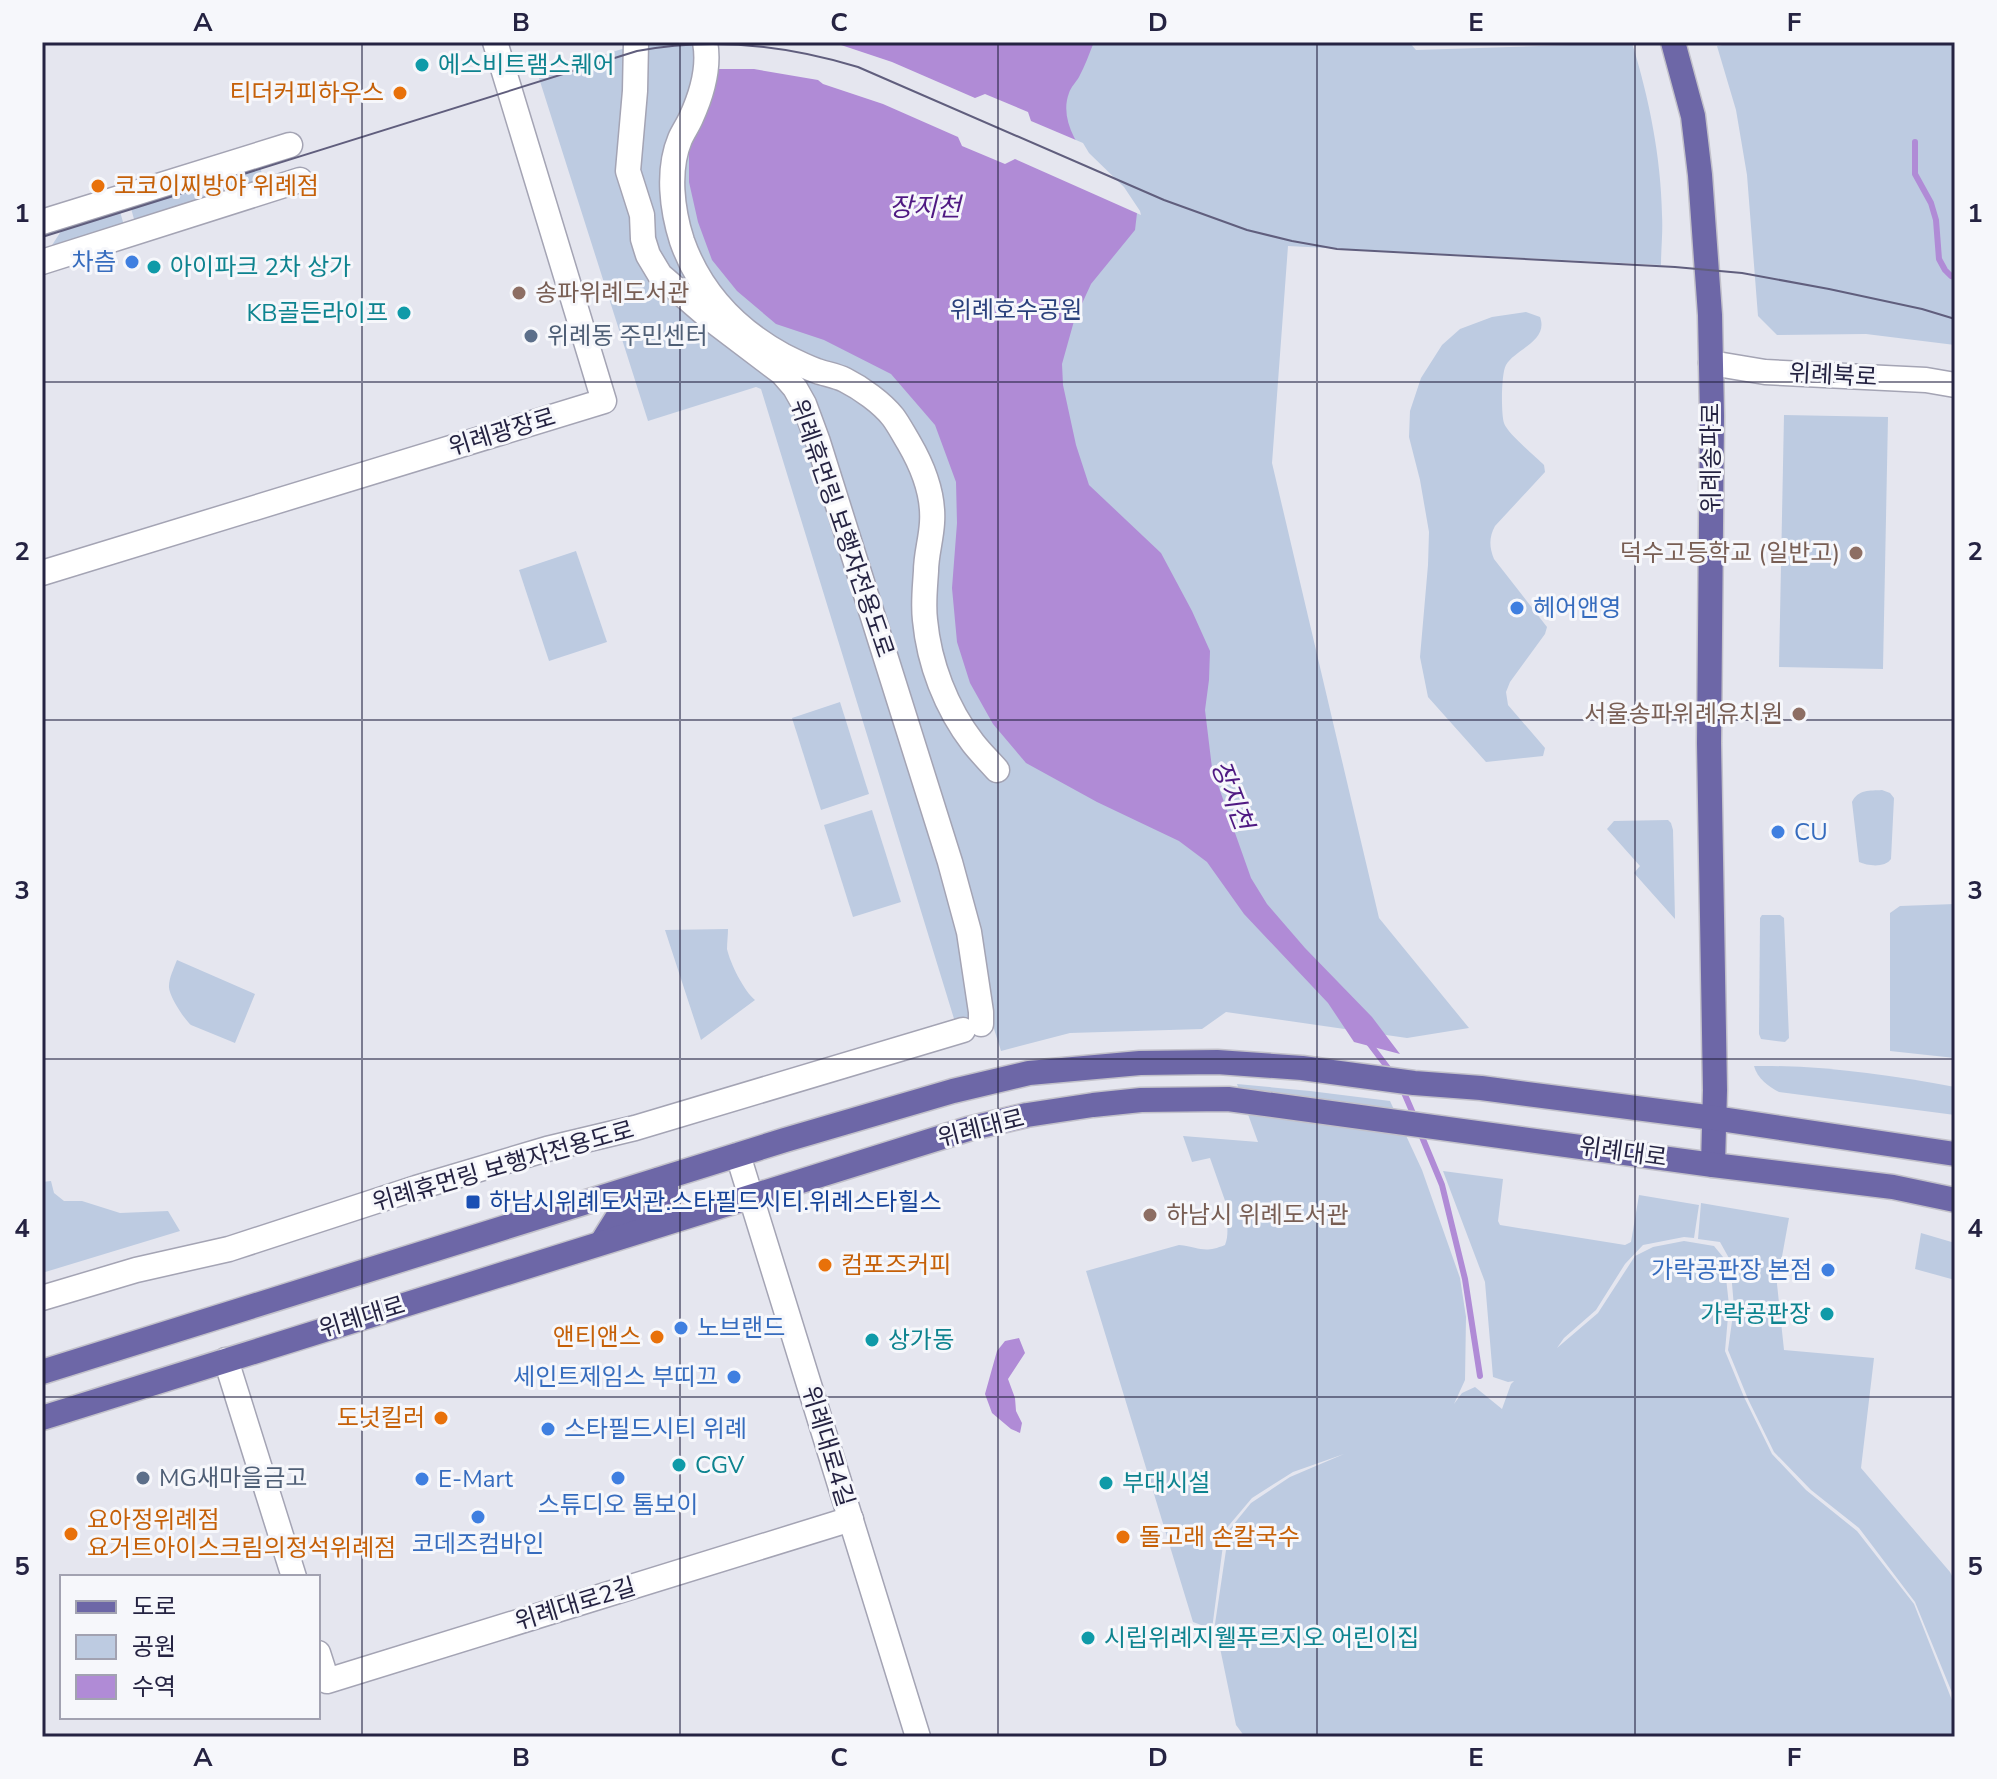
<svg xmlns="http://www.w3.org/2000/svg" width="1997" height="1779" font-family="'Nunito Sans','Noto Sans KR',sans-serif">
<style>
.green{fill:#bdcbe1}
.water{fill:#b08bd6}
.pier{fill:#e5e6ef}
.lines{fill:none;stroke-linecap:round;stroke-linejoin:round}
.stream{stroke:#b08bd6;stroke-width:6}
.minor-casing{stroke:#a4a4b4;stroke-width:27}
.major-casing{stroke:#c2c1ca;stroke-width:27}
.minor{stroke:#fff;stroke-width:24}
.major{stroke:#6d67a7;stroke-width:24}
.tram{stroke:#605e7d;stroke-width:2}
.grid{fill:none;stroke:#252342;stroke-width:2;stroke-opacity:0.55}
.culture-dot{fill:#0f9aa8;stroke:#f6f7fb;stroke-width:3}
.food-dot{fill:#e8710a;stroke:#f6f7fb;stroke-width:3}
.shop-dot{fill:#3f7fe0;stroke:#f6f7fb;stroke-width:3}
.education-dot{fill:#8d6e63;stroke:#f6f7fb;stroke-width:3}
.service-dot{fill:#5c6f8a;stroke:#f6f7fb;stroke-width:3}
.transit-dot{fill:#1a4fb4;stroke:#f6f7fb;stroke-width:3}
.labels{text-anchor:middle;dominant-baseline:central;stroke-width:6;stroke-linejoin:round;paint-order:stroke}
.culture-label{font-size:24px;fill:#0d838f;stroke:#f6f7fb;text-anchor:start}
.food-label{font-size:24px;fill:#c56008;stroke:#f6f7fb;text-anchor:start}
.shop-label{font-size:24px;fill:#366cbe;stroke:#f6f7fb;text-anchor:start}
.education-label{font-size:24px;fill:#785e54;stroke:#f6f7fb;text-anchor:start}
.park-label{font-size:24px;fill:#2a407c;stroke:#f6f7fb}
.service-label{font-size:24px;fill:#4e5e75;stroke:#f6f7fb;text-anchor:start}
.street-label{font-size:24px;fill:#252342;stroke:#f6f7fb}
.transit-label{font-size:24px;fill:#164399;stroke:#f6f7fb;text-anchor:start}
.water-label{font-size:26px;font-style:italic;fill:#4f1982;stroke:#f6f7fb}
.neatline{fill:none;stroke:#252342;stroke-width:3}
.grid-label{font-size:26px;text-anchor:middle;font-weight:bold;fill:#252342}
</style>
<rect width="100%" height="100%" fill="#e5e6ef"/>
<g class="green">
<path d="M635 42H1409L1416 50 1632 43C1649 98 1661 157 1662 215 1663 232 1661 249 1661 265L1288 246 1272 463 1379 918 1469 1028 1407 1038 1226 1012 1202 1029 1070 1033 1001 1051 989 1013 955 1022 761 389 756 387 648 421 538 75 635 45Z"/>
<polygon points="1738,42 1955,42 1955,345 1866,334 1777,335 1758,316 1747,175 1736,110 1717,46"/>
<polygon points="259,165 266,185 225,198 203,182"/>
<polygon points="190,186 213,202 136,226 130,205"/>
<polygon points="119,208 125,229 47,253 65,225"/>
<path d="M1526 312 1540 317C1549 341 1515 349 1506 365 1501 373 1501 414 1504 423 1507 433 1535 456 1544 465L1545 472 1495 526C1489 537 1489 547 1494 559L1547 627 1545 634 1510 682 1506 692 1508 705 1545 748 1543 756 1486 762 1428 697 1420 657 1428 565 1429 532 1420 480 1409 437 1410 411 1421 378 1442 345 1460 329 1492 317Z"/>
<polygon points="1784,415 1888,417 1883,669 1779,667"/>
<polygon points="576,551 607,642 549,661 519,570"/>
<polygon points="840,702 869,794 821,810 792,718"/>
<path d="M1882 790 1890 793 1894 798 1891 859C1885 868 1868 866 1859 862L1852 802C1858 789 1870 791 1882 790Z"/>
<polygon points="872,810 901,902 853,917 824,825"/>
<polygon points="1668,820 1671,823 1673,830 1675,919 1634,873 1640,866 1607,829 1614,821"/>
<polygon points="1955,904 1955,1058 1890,1051 1890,913 1900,906"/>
<polygon points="1762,915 1780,915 1784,918 1789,1038 1785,1042 1761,1039 1759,1034 1760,918"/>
<path d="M728 929C728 935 727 943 727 949 730 963 744 991 755 1000L701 1040 665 930Z"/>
<path d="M177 960 255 994 235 1043 191 1025C184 1019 168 995 169 986 169 978 174 968 177 960Z"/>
<path d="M1754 1066C1821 1065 1889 1075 1955 1087V1115L1779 1092C1769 1087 1757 1078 1754 1066Z"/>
<path d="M1237 1084 1310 1091 1390 1101 1422 1170 1460 1278 1466 1317 1465 1380 1454 1404 1462 1393 1475 1387 1502 1409 1511 1384 1514 1381 1508 1382 1493 1377 1485 1282 1443 1171 1503 1179 1498 1221 1500 1225 1625 1245 1631 1242 1639 1195 1699 1205 1694 1238 1684 1237 1643 1245 1625 1264 1596 1310 1564 1338 1557 1348 1598 1313 1635 1256 1653 1247 1684 1241 1714 1246 1723 1257 1725 1269 1729 1305 1725 1351 1744 1397 1772 1454 1806 1490 1857 1531 1914 1604 1955 1708V1737H1245L1236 1725 1215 1624 1229 1530 1251 1503 1290 1477 1344 1454 1293 1472 1252 1498 1225 1530 1212 1629 1193 1622 1086 1271 1179 1245C1200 1247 1203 1254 1225 1245 1230 1232 1225 1224 1229 1212L1210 1158 1192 1162 1183 1136 1258 1142Z"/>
<polygon points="51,1181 54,1193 64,1201 82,1201 120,1213 168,1211 180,1231 42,1273 42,1182"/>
<polygon points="1701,1203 1789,1218 1777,1284 1784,1350 1874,1358 1861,1468 1950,1572 1955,1582 1955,1700 1915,1602 1859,1528 1811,1490 1774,1452 1748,1399 1728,1350 1734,1307 1730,1260 1720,1242 1698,1239"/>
<polygon points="1921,1233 1955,1243 1955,1280 1915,1269"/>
</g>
<g class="water">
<path d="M711 42H1094C1089 54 1085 66 1079 77 1076 82 1071 87 1069 93 1053 135 1111 184 1137 213L1135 230 1091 284 1074 321 1062 364 1063 385 1076 445 1089 485 1161 553 1192 611 1210 651 1209 680 1205 710 1212 768 1251 878 1267 904 1305 948 1372 1017 1400 1054 1354 1042 1328 1003 1244 914 1207 862 1179 841 1097 802 1026 763 993 724 970 683 957 642 952 588 957 523 956 482 935 425 891 374 824 340 776 324 737 291 712 260 698 222 689 182V140Z"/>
<polygon points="1019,1338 1025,1353 1008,1379 1015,1398 1016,1411 1022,1423 1020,1433 1011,1429 992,1413 985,1394 997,1351 1005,1341"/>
</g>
<polygon class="pier" points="707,42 816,42 827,45 835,43 892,62 975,98 985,94 1028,112 1031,121 1083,143 1089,153 1124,187 1140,211 1141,215 1015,159 1005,164 962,146 958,137 883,104 823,84 818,80 754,69 709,69"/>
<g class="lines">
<g class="stream">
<polyline points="1915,142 1915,174 1931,203 1936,220 1939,259 1945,270 1951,276 1955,277"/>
<polyline points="1369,1043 1391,1072"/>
<polyline points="1402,1088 1415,1118"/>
<polyline points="1420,1132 1442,1185 1465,1279 1480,1376"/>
</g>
<defs>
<g id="minor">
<polyline points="636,42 635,91 628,171 642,215 643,239 648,255 660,275 712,320 782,373 795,388 804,404 818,442 950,862 969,932 981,1012 981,1024"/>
<path d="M705 42C710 68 702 94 691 118 688 125 683 132 680 139 667 170 672 210 682 241 700 292 736 330 784 356 794 361 806 367 817 371 826 374 837 376 845 380 861 388 882 403 893 417 899 425 904 435 909 443 923 467 934 495 932 523 931 540 926 555 926 571 925 587 923 604 925 620 929 663 946 708 973 743 980 752 989 761 997 770"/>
<polyline points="42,222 290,145"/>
<polyline points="42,262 300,180"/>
<polyline points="1711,363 1765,372 1926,380 1955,385"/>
<polyline points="42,573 604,401 495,42"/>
<polyline points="738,1155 918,1737"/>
<polyline points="42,1298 136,1270 229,1249 416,1188 547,1149 635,1128 963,1030"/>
<polyline points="226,1360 294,1577"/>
<polyline points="318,1653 327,1681 851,1519"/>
</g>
<g id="major">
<polyline points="1673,42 1693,116 1700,175 1710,315 1712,416 1709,743 1715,1090 1713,1165"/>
<polyline points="602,1242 617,1218 666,1198 666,1188 658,1180"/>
<polyline points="42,1372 785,1140 953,1091 1029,1073 1140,1063 1217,1062 1302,1068 1414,1083 1481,1088 1714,1118 1955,1154"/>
<polyline points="42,1418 968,1129 1027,1115 1093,1105 1141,1100 1228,1099 1713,1165 1893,1187 1955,1200"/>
</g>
</defs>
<use href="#minor" class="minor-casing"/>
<use href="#major" class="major-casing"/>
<use href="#minor" class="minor"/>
<use href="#major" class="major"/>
<path class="tram" d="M42 237 637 51C710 37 786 45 858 67L1164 200 1247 230 1292 241 1337 249 1675 267 1742 273 1829 289 1922 309 1955 319"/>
</g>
<path class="grid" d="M362 42V1737M680 42V1737M998 42V1737M1317 42V1737M1635 42V1737M42 382H1955M42 720H1955M42 1059H1955M42 1397H1955"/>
<g class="culture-dot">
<circle cx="422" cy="65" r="8"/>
<circle cx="154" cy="267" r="8"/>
<circle cx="404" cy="313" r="8"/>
<circle cx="1827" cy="1314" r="8"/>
<circle cx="872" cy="1340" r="8"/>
<circle cx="679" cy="1465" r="8"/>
<circle cx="1106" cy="1483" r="8"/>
<circle cx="1088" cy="1638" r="8"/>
</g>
<g class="food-dot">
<circle cx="400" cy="93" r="8"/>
<circle cx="98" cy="186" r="8"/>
<circle cx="825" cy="1265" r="8"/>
<circle cx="657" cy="1337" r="8"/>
<circle cx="441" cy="1418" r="8"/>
<circle cx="71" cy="1534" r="8"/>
<circle cx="1123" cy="1537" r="8"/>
</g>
<g class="shop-dot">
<circle cx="132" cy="262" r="8"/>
<circle cx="1517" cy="608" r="8"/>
<circle cx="1778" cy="832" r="8"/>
<circle cx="1828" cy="1270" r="8"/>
<circle cx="681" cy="1328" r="8"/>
<circle cx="734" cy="1377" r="8"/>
<circle cx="548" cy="1429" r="8"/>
<circle cx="618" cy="1478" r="8"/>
<circle cx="422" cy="1479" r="8"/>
<circle cx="478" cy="1517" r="8"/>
</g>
<g class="education-dot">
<circle cx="519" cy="293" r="8"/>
<circle cx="1856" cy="553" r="8"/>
<circle cx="1799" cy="714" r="8"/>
<circle cx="1150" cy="1215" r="8"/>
</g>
<g class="service-dot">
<circle cx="531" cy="336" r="8"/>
<circle cx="143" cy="1478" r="8"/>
</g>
<rect class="transit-dot" x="465" y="1194" width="16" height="16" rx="4"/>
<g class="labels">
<g class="culture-label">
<text x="438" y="65">에스비트램스퀘어</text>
<text x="170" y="267">아이파크 2차 상가</text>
<text x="388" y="313" text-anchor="end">KB골든라이프</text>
<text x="1811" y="1314" text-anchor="end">가락공판장</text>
<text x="888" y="1340">상가동</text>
<text x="695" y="1465">CGV</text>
<text x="1122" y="1483">부대시설</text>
<text x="1104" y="1638">시립위례지웰푸르지오 어린이집</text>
</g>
<g class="food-label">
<text x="384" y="93" text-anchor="end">티더커피하우스</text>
<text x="114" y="186">코코이찌방야 위례점</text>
<text x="841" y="1265">컴포즈커피</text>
<text x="641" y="1337" text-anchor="end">앤티앤스</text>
<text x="425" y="1418" text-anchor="end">도넛킬러</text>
<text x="87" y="1520">요아정위례점<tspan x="87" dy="28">요거트아이스크림의정석위례점</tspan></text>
<text x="1139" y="1537">돌고래 손칼국수</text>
</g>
<g class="shop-label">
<text x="116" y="262" text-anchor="end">차츰</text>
<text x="1533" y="608">헤어앤영</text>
<text x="1794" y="832">CU</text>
<text x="1812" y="1270" text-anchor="end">가락공판장 본점</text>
<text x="697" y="1328">노브랜드</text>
<text x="718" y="1377" text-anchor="end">세인트제임스 부띠끄</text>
<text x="564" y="1429">스타필드시티 위례</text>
<text x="438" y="1479">E-Mart</text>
<text x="618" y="1505" text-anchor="middle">스튜디오 톰보이</text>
<text x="478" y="1544" text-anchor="middle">코데즈컴바인</text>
</g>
<g class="education-label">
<text x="535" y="293">송파위례도서관</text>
<text x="1840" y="553" text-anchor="end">덕수고등학교 (일반고)</text>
<text x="1783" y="714" text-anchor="end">서울송파위례유치원</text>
<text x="1166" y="1215">하남시 위례도서관</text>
</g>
<g class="park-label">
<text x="1016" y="310">위례호수공원</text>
</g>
<g class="service-label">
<text x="547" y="336">위례동 주민센터</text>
<text x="159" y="1478">MG새마을금고</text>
</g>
<g class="street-label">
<text transform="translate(1833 375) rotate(3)">위례북로</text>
<text transform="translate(502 432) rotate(-17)">위례광장로</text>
<text transform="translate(1711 458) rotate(-90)">위례송파로</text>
<text transform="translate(842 528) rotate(71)">위례휴먼링 보행자전용도로</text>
<text transform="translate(981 1128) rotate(-14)">위례대로</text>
<text transform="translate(1623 1152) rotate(8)">위례대로</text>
<text transform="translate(503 1166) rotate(-16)">위례휴먼링 보행자전용도로</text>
<text transform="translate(362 1317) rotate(-17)">위례대로</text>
<text transform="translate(828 1446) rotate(73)">위례대로4길</text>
<text transform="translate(575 1604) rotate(-17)">위례대로2길</text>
</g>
<g class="transit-label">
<text x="489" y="1202">하남시위례도서관.스타필드시티.위례스타힐스</text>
</g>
<g class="water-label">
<text x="925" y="207">장지천</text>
<text transform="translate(1232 795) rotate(69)">장지천</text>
</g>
</g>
<rect width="1997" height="1779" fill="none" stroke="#f6f7fb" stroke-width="88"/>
<rect x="60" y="1575" width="260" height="144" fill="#f6f7fb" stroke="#a2a2b1" stroke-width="2"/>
<rect x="76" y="1601" width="40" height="12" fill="#6d67a7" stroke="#a2a2b1" stroke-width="2"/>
<text x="132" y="1615" font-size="24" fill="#252342">도로</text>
<rect x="76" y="1635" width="40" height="24" fill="#bdcbe1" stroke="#a2a2b1" stroke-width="2"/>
<text x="132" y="1655" font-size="24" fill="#252342">공원</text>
<rect x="76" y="1675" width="40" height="24" fill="#b08bd6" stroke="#a2a2b1" stroke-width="2"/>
<text x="132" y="1695" font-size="24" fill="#252342">수역</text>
<rect x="44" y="44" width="1909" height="1691" class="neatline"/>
<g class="grid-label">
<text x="203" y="31">A</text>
<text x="521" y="31">B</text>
<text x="839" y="31">C</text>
<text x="1158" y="31">D</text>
<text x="1476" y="31">E</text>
<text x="1794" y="31">F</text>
<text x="22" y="222">1</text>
<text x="1975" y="222">1</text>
<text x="22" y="560">2</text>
<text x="1975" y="560">2</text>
<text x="22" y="899">3</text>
<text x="1975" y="899">3</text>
<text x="22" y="1237">4</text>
<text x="1975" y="1237">4</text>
<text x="22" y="1575">5</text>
<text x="1975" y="1575">5</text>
<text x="203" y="1766">A</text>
<text x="521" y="1766">B</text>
<text x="839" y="1766">C</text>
<text x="1158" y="1766">D</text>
<text x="1476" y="1766">E</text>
<text x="1794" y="1766">F</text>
</g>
</svg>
